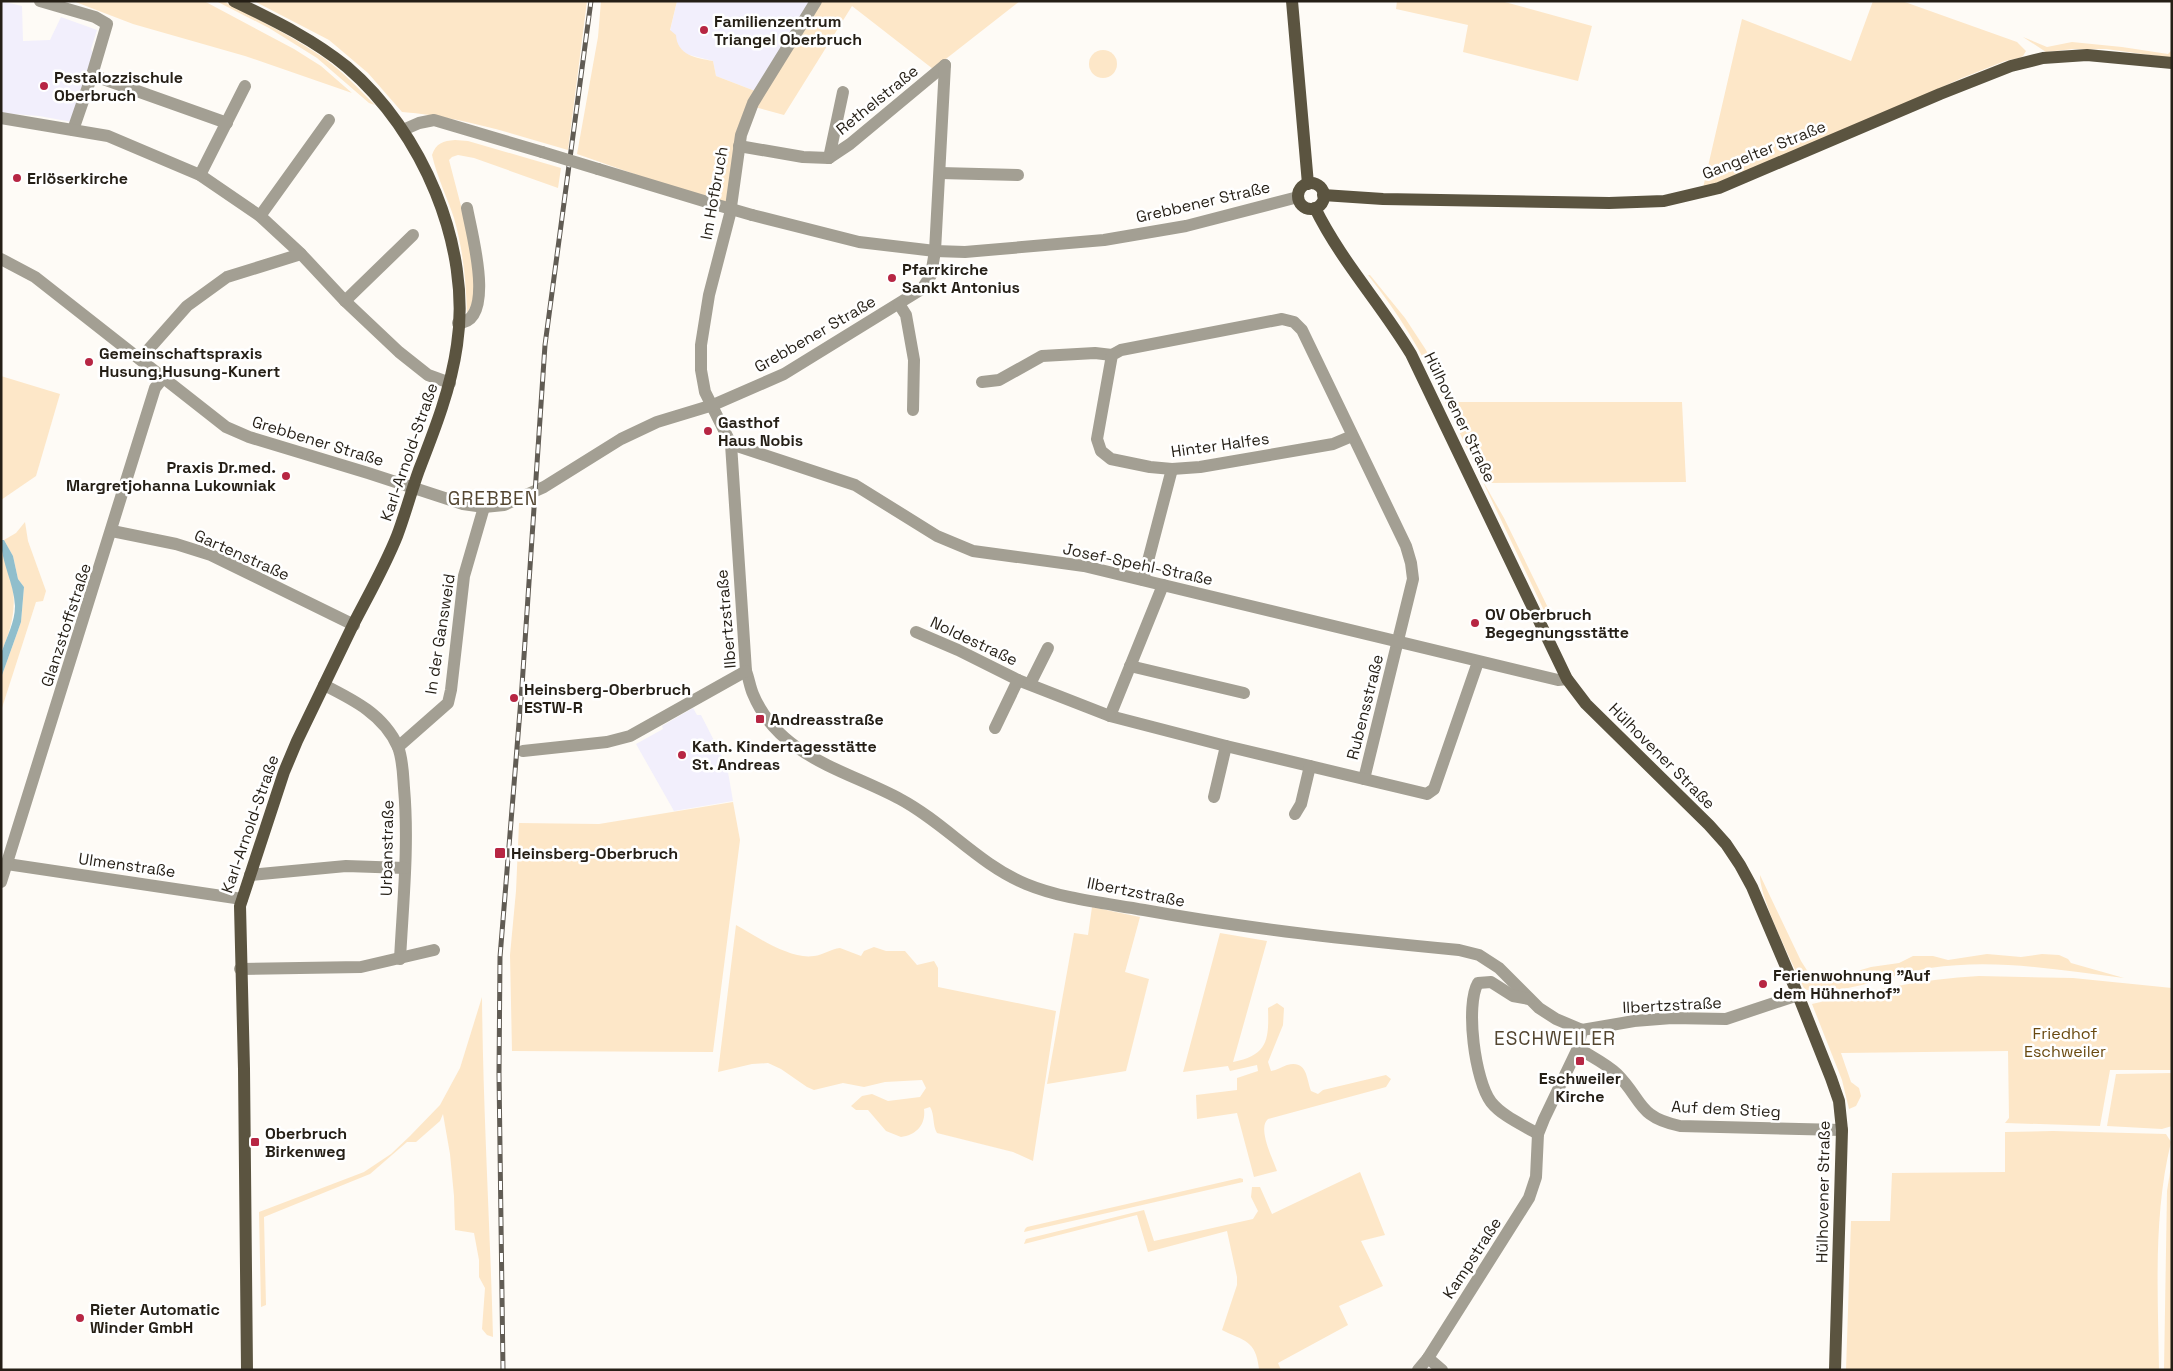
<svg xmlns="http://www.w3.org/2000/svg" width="2173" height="1371" font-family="'Space Grotesk',sans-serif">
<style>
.education{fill:#f2effc}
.green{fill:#fde7c8}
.water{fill:#90becc}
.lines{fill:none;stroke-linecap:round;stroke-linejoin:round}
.minor{stroke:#a39f93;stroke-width:12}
.major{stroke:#5b5440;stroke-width:12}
.rail-casing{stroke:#615c54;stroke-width:5}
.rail{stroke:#fff;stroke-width:3;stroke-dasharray:9;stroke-linecap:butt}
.minor-bridge{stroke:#a39f93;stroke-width:12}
.poi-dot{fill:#b72643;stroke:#fff;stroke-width:2}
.labels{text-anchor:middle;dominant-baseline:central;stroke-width:5;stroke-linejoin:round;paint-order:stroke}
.poi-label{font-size:16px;font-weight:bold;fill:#251f16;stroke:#fff;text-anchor:start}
.street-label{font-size:16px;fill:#251f16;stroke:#fff}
.park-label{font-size:16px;fill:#69490f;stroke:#fff}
.quarter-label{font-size:19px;letter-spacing:1px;fill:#544631;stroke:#fff}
</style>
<rect width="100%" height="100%" fill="#fefbf6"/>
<g class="education">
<polygon points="1,1 22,6 23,41 50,40 61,17 97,30 91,49 96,58 72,122 39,116 1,113"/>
<polygon points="677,1 812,1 755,91 716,76 713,61 686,54 680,48 670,31"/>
<polygon points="693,708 697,715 701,715 727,766 733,801 674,811 636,744 663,729 662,726"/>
</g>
<g class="green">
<polygon points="73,1 204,1 294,49 321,66 352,93 245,56 133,24"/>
<path d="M216 1H223C257 19 292 36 324 58 343 72 359 89 375 105L369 103 317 58 269 28Z"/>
<path d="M254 1H587L568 150C513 134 459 116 402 112L368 73 329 40Z"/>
<path d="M601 1H677L670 30 676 35C677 55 696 58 713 61L716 76 755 91 726 206 577 154 598 37Z"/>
<polygon points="821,1 1020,1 933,69 852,6 784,115 755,107"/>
<polygon points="1397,1 1501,1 1592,26 1578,81 1463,52 1468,25 1396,9"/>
<polygon points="1873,1 1902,1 2017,42 2026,51 2023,56 2019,58 2005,61 1962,78 1825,140 1703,188 1742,19 1851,61"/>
<polygon points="2023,37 2047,47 2072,42 2122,47 2168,54 2172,50 2172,58 2106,49 2073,49 2046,52"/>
<circle cx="1103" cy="64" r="14"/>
<path d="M455 140 468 141 561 168 558 188 474 158 458 155 452 157 449 160 472 248 475 299 467 313C466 281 463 249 454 218 447 197 437 177 432 155 436 143 443 141 455 140Z"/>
<path d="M1368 275H1370L1405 318 1426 350 1447 396 1442 397C1423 352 1398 313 1368 275Z"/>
<polygon points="1,376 60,394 36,476 1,500"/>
<polygon points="1445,402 1682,402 1686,482 1484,483 1504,518 1555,622 1549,621"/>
<polygon points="25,522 28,541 46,591 43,601 36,602 1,711 1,678 21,622 24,587 18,579 13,556 4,540 16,533"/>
<path d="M1 552C19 586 17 619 1 652Z"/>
<polygon points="733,802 740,840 713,1052 512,1051 510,955 516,891 519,823 599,824"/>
<path d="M1760 875 1801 961 1810 975 1817 979 1827 980 1871 967 1899 963 1913 956H1933L1948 960 1987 954 2021 957 2042 954 2059 955 2068 959 2071 963 2124 978C2059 970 1995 958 1930 968 1890 974 1849 995 1807 990L1804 988C1793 965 1759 897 1760 875Z"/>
<polygon points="1092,907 1140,917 1125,972 1149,979 1126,1071 1047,1084 1074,933 1088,935"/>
<path d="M736 925C756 936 790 960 814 956 823 955 831 949 840 948L861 956 864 951 874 947 886 951H905L917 965 934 961 938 968V987L1056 1011 1033 1161 1013 1152 937 1133C932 1125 935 1115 930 1107L924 1109C926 1124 917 1135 901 1137L886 1131 868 1110H856L851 1106 862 1096 872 1094 888 1101 920 1097 926 1088 922 1080 885 1082 864 1087 843 1083 814 1090 807 1087 781 1069 768 1063 752 1064 718 1072Z"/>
<path d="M1220 933 1267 941 1233 1062C1268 1055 1269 1040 1268 1008L1277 1003 1284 1008 1283 1025 1268 1062 1271 1071C1277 1070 1281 1067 1287 1065 1307 1060 1306 1077 1311 1091L1318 1094 1323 1090 1386 1075 1391 1079 1386 1087 1268 1119C1257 1128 1273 1159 1277 1171L1254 1177 1237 1113 1197 1119 1196 1095 1237 1090V1078L1258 1071 1257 1065 1230 1071 1228 1066 1183 1072Z"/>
<path d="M1979 976 2073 978 2172 988V1070H2110L2100 1126 2005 1123 2009 1118 2008 1051 1841 1053 1851 1082 1859 1088 1861 1096 1856 1106 1849 1109 1842 1080 1812 1004C1868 991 1922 979 1979 976Z"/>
<path d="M482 997C483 1110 490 1223 493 1337L487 1335 482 1329 485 1288 479 1277V1260L474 1233 455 1230 454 1196 450 1154 443 1114 440 1121 416 1142H407L370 1174 264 1217 266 1305 261 1307 259 1212 364 1172 391 1154 410 1136 440 1105 460 1068Z"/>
<polygon points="2172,1073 2172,1126 2162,1129 2107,1126 2116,1074"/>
<path d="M2053 1131 2166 1134 2171 1142C2153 1216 2158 1294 2159 1370H1846L1851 1221H1890L1892 1173 2005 1172V1132Z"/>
<polygon points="2172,1160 2172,1370 2164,1370 2167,1191"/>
<path d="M1360 1172 1385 1235 1361 1241 1383 1286 1339 1306 1348 1325 1278 1363 1281 1370H1254L1259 1369C1256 1340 1244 1341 1222 1330L1237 1285V1277L1227 1231 1148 1252 1137 1215 1024 1244 1026 1239 1144 1210 1154 1241 1253 1219 1258 1211 1251 1197 1252 1187H1260L1272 1214Z"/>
<polygon points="1240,1178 1243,1179 1243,1182 1024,1232 1025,1229 1027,1227"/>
</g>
<path class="water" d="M1 540H4L13 556 18 579 24 587 21 622 1 678C1 670 0 659 2 651 7 636 15 622 15 606 14 583 1 562 1 540Z"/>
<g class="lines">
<g class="minor">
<polyline points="40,1 95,17 107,24 92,75 73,130"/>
<path d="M816 1 753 103 741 135 730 214 709 295 701 345V370L705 392 731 444 746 671C749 679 750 687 753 694 779 757 846 770 900 799 945 823 978 864 1026 884 1062 899 1105 903 1144 910 1248 929 1353 940 1459 950L1479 955 1499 968 1539 1008 1556 1019 1582 1030 1634 1021 1672 1018 1726 1019 1798 995"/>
<polyline points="92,75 227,123"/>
<polyline points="1,118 108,136 200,175 260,216 301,254 345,301 399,352 428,375 450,383"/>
<polyline points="403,130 419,123 434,120 542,152"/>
<polyline points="739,146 803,157 829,158"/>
<polyline points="829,158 850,144 945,65"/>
<polyline points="829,158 843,92"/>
<polyline points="598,169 707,202"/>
<polyline points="940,173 1018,175"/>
<polyline points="200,175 245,86"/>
<polyline points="752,215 859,242 935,251 965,252 1104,240 1186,226 1298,197"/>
<polyline points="260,216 329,120"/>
<polyline points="1,259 35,277 226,427 249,437 368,473 463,504 484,507 504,505 544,487 621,439 657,422 713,405 784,374 922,289 931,275 935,251 945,65"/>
<polyline points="345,301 413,235"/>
<polyline points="899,304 906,315 914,360 913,410"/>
<path d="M458 323C497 322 471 231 467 208"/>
<polyline points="140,359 187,306 227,277 301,254"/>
<polyline points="982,382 999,380 1042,356 1095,353 1112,355"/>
<polyline points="1352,436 1333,444 1200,467 1172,469 1150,467 1111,459 1101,451 1097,439 1112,355 1121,350 1282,319 1294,322 1302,330 1406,546 1411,563 1413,579 1364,779"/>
<polyline points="731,444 855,485 937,536 973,551 1084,566 1558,680 1567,679"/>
<polyline points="112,531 176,544 211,555 354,625"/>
<polyline points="1143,580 1172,469"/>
<polyline points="1163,585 1110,716 1226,746 1427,794 1434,789 1478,662"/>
<polyline points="916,632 958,650 1018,680 1110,716"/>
<polyline points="1130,666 1244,693"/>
<polyline points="1030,684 1048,648"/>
<path d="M324 685C354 700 384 715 398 747 403 760 403 775 404 788 409 845 403 902 400 959"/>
<polyline points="995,728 1018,680"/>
<polyline points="398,747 448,703 451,690 464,576 484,507"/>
<polyline points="523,751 607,742 630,736 746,671"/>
<polyline points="1214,797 1226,746"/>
<polyline points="1295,814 1301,804 1310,766"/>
<polyline points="7,864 242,899"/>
<polyline points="250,875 346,866 405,868"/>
<polyline points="1,882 155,388 163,378"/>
<polyline points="240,969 361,967 434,950"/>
<path d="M1529 999 1513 996 1491 982 1478 983C1465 1005 1475 1081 1491 1102 1502 1116 1523 1125 1538 1134"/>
<path d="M1578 1048C1590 1056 1607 1064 1617 1074 1643 1100 1637 1117 1680 1126L1842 1130"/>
<polyline points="1428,1358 1442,1370"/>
<polyline points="1418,1370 1428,1358 1529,1198 1536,1177 1538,1134 1544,1119 1578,1048 1582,1030"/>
</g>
<g class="major">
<path d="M234 1C273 20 313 39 347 67 422 131 472 246 457 345 451 388 435 429 419 470 411 492 405 515 397 536 385 566 369 594 354 623 335 662 316 701 297 741L284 772 240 906 244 1069 247 1370"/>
<polyline points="1292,1 1308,184"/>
<circle cx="1311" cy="196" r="13"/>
<polyline points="1323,195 1383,199 1609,203 1664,201 1719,188 1940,94 2011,66 2043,58 2087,55 2172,63"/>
<path d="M1315 208C1341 261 1381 304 1411 354L1567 679 1586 704 1709 825 1726 844 1740 865 1752 887 1798 995 1831 1078 1839 1101 1842 1130 1835 1370"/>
</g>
<defs>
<polyline id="rail" points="503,1370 499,1074 500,957 522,686 545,345 591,1"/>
</defs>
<use href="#rail" class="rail-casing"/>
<use href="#rail" class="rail"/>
<g class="minor-bridge">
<polyline points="542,152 598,169"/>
<polyline points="707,202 752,215"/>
</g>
</g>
<g class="poi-dot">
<circle cx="704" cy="30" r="5"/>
<circle cx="44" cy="86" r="5"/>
<circle cx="17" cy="178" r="5"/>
<circle cx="892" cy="278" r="5"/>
<circle cx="89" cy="362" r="5"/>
<circle cx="708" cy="431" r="5"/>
<circle cx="286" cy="476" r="5"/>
<circle cx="1475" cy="623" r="5"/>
<circle cx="514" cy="698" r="5"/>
<rect x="755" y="714" width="10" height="10" rx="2.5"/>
<circle cx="682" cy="755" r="5"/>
<rect x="494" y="847" width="12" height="12" rx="2.5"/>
<circle cx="1763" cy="984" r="5"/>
<rect x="1575" y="1056" width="10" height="10" rx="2.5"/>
<rect x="250" y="1137" width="10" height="10" rx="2.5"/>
<circle cx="80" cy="1318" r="5"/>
</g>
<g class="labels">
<g class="poi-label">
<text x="714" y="21">Familienzentrum<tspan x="714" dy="18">Triangel Oberbruch</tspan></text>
<text x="54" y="77">Pestalozzischule<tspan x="54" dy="18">Oberbruch</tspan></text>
<text x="27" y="178">Erlöserkirche</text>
<text x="902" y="269">Pfarrkirche<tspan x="902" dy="18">Sankt Antonius</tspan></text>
<text x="99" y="353">Gemeinschaftspraxis<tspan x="99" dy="18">Husung,Husung-Kunert</tspan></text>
<text x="718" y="422">Gasthof<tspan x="718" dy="18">Haus Nobis</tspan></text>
<text x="276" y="467" text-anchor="end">Praxis Dr.med.<tspan x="276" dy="18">Margretjohanna Lukowniak</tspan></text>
<text x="1485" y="614">OV Oberbruch<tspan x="1485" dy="18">Begegnungsstätte</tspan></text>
<text x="524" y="689">Heinsberg-Oberbruch<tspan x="524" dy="18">ESTW-R</tspan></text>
<text x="770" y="719">Andreasstraße</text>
<text x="692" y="746">Kath. Kindertagesstätte<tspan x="692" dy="18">St. Andreas</tspan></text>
<text x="511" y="853">Heinsberg-Oberbruch</text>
<text x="1773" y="975">Ferienwohnung "Auf<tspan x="1773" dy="18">dem Hühnerhof"</tspan></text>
<text x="1580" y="1078" text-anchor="middle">Eschweiler<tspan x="1580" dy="18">Kirche</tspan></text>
<text x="265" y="1133">Oberbruch<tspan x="265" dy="18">Birkenweg</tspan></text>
<text x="90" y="1309">Rieter Automatic<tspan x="90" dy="18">Winder GmbH</tspan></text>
</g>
<g class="street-label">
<text transform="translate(877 100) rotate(-39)">Rethelstraße</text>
<text transform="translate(1764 150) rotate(-22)">Gangelter Straße</text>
<text transform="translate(714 193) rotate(-80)">Im Hofbruch</text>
<text transform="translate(1203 202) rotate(-13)">Grebbener Straße</text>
<text transform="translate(815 334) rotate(-30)">Grebbener Straße</text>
<text transform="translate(1460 417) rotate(64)">Hülhovener Straße</text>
<text transform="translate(318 441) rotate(17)">Grebbener Straße</text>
<text transform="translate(1220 445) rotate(-8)">Hinter Halfes</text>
<text transform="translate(409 452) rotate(-71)">Karl-Arnold-Straße</text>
<text transform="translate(242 555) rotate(24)">Gartenstraße</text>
<text transform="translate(1138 564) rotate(12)">Josef-Spehl-Straße</text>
<text transform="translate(726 619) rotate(-95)">Ilbertzstraße</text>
<text transform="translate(66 625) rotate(-72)">Glanzstoffstraße</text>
<text transform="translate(440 634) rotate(-81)">In der Gansweid</text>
<text transform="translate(974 641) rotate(25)">Noldestraße</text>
<text transform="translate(1365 707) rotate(-76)">Rubensstraße</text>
<text transform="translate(1662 756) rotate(45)">Hülhovener Straße</text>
<text transform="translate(250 824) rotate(-71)">Karl-Arnold-Straße</text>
<text transform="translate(387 848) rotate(-89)">Urbanstraße</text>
<text transform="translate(127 865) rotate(8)">Ulmenstraße</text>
<text transform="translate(1136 892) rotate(11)">Ilbertzstraße</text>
<text transform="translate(1672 1005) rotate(-3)">Ilbertzstraße</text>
<text transform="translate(1726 1109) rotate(3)">Auf dem Stieg</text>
<text transform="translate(1823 1192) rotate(-89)">Hülhovener Straße</text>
<text transform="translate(1472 1258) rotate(-57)">Kampstraße</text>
</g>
<g class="park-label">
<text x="2065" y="1033">Friedhof<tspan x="2065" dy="18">Eschweiler</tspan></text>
</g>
<g class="quarter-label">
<text x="493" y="498">GREBBEN</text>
<text x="1555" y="1038">ESCHWEILER</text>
</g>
</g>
<rect width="2173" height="1371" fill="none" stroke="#251f16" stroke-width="5"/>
</svg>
